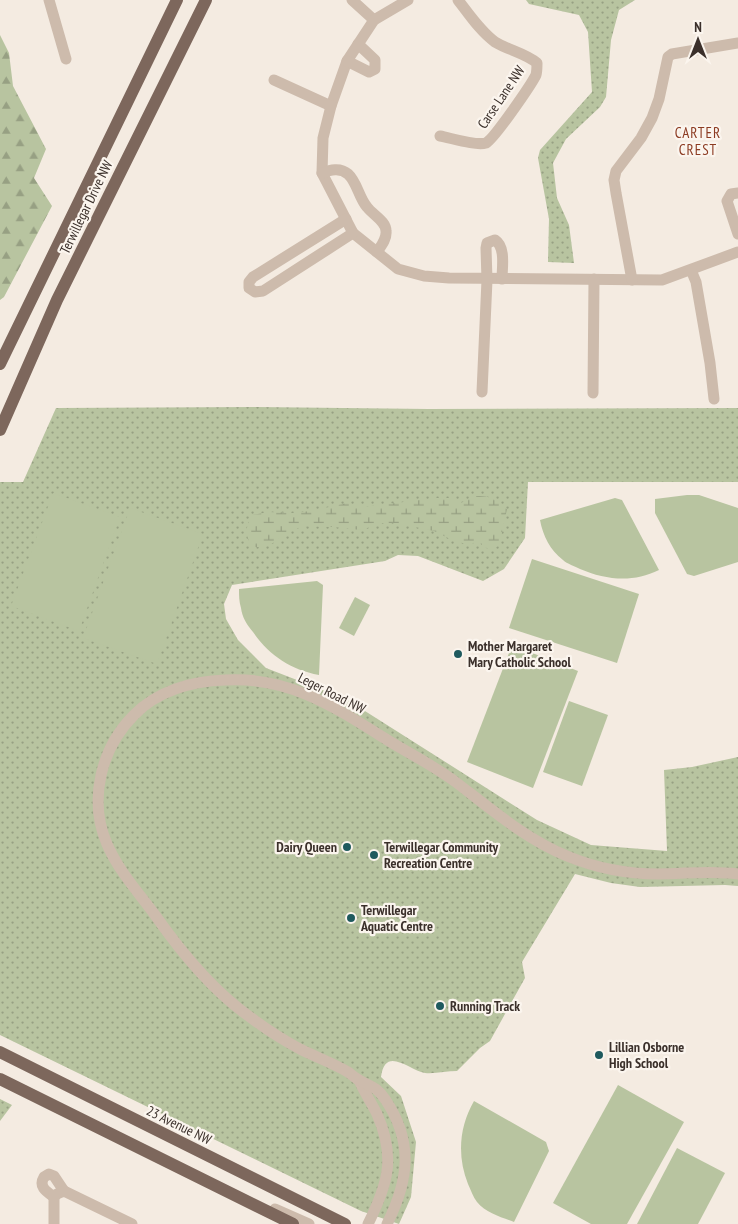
<svg xmlns="http://www.w3.org/2000/svg" width="738" height="1224" font-family="'PT Sans Narrow',sans-serif">
<style>
.grass{fill:url(#grass-dots)}
.forest{fill:url(#forest-firs)}
.wetland{fill:url(#wetland-marsh)}
.garden{fill:#b8c4a0}
.lines{fill:none;stroke-linecap:round;stroke-linejoin:round}
.minor{stroke:#cdbbac;stroke-width:11}
.major{stroke:#7d675c;stroke-width:12}
.poi-dot{fill:#1f5a5e;stroke:#fbf5ee;stroke-width:2}
.labels{text-anchor:middle;dominant-baseline:central;stroke-width:4.5;stroke-linejoin:round;paint-order:stroke}
.street-label{font-size:14px;fill:#3b302b;stroke:#fbf5ee}
.poi-label{font-size:14px;font-weight:bold;fill:#3b302b;stroke:#fbf5ee;text-anchor:start}
.neighbourhood-label{font-size:15px;letter-spacing:1px;fill:#8c3b22;stroke:#fbf5ee}
</style>
<defs>
<pattern id="grass-dots" width="8" height="8" patternUnits="userSpaceOnUse" patternTransform="scale(1.25)"><rect width="8" height="8" fill="#b8c4a0"/><path d="M2 2h.1M6 6h.1" fill="none" stroke="#97a083" stroke-width="1.8" stroke-linecap="round"/></pattern>
<pattern id="forest-firs" width="22" height="20" patternUnits="userSpaceOnUse" patternTransform="scale(1.25)"><rect width="22" height="20" fill="#b8c4a0"/><path d="M5 1l3.5 6h-7zM16 11l3.5 6h-7z" fill="#97a083"/></pattern>
<pattern id="wetland-marsh" width="20" height="14" patternUnits="userSpaceOnUse" patternTransform="scale(1.25)"><rect width="20" height="14" fill="#b8c4a0"/><path d="M1 5h8M5 5V1M11 12h8M15 12V8" fill="none" stroke="#97a083"/></pattern>
</defs>
<rect width="100%" height="100%" fill="#f4ebe1"/>
<g class="grass">
<polygon points="526,0 635,0 619,10 611,40 606,97 600,107 566,139 553,163 557,198 569,225 574,263 548,262 549,219 538,158 540,150 592,92 588,32 579,15 529,4"/>
<path d="M257 407 428 409 738 408V482H528L525 538 504 569 483 581 418 556 398 555 385 561 232 585 224 604 226 619 238 640 266 668 346 699 537 820 591 845 667 851 664 770 692 767 738 757V886L725 885 640 887 611 883 575 874 522 962 525 978 490 1041 480 1048 457 1071C447 1071 435 1074 425 1073 409 1070 385 1045 381 1077L401 1096 416 1142 411 1197 399 1224 361 1211 0 1035V482H23L56 408Z"/>
<polygon points="0,1099 12,1105 0,1121"/>
</g>
<polygon class="forest" points="0,35 9,53 13,86 46,149 34,178 52,206 4,297 0,300"/>
<path class="wetland" d="M474 496C491 496 495 498 507 509L499 545 491 551 476 541 471 545 454 541 434 531 415 527 397 523H383L361 530 334 527 303 526 285 534 273 543 262 547H252C245 535 245 527 252 515L268 512 292 513 311 511 347 503 363 507 436 498H453L459 504Z"/>
<g class="garden">
<polygon points="53,493 120,517 79,631 11,606"/>
<polygon points="687,495 699,495 738,508 738,562 694,576 687,574 655,513 655,499"/>
<path d="M615 498 622 500 659 570C633 583 606 580 580 569 575 566 567 564 563 560 550 550 543 536 540 520Z"/>
<polygon points="130,508 203,534 157,664 83,638"/>
<polygon points="532,559 639,594 617,663 509,628"/>
<path d="M317 581 323 585 319 675C290 669 270 656 253 632 247 625 242 617 241 608 239 602 239 595 239 589Z"/>
<polygon points="355,597 370,605 354,636 339,628"/>
<polygon points="512,645 578,671 533,788 467,762"/>
<polygon points="569,701 608,715 582,786 543,772"/>
<polygon points="618,1085 684,1122 627,1224 591,1224 553,1203"/>
<path d="M474 1101 546 1142 549 1151 514 1222C501 1217 486 1213 477 1202 473 1197 471 1190 468 1184 457 1156 459 1127 474 1101Z"/>
<polygon points="677,1148 725,1173 698,1224 637,1224"/>
</g>
<g class="lines">
<g class="minor">
<polyline points="49,0 66,59"/>
<polyline points="352,0 374,20"/>
<polyline points="408,0 374,20 347,61 331,106 323,138 322,173 353,233 398,269 424,276 449,278 662,280 738,252"/>
<polyline points="347,61 369,72 375,69 375,60 358,44"/>
<polyline points="274,80 331,106"/>
<path d="M440 136C451 138 476 146 486 143 494 139 531 85 536 75 537 71 537 68 537 63 525 53 508 50 495 42 480 31 469 14 458 0"/>
<path d="M322 173C330 170 340 167 348 174 357 182 359 198 367 207 373 215 386 221 386 231 387 239 381 246 377 252"/>
<polyline points="738,193 731,194 727,201 738,234"/>
<polyline points="346,219 253,277 249,282 249,288 255,292 263,291 353,233"/>
<polyline points="691,270 696,282 710,363 714,399"/>
<polyline points="632,280 616,193 614,180 616,171 641,138 652,118 659,99 668,57 672,54 738,43"/>
<path d="M482 392 487 280 486 248 487 243 495 240C506 247 502 268 502 279"/>
<polyline points="593,393 594,279"/>
<path d="M359 1080C364 1092 371 1102 377 1114 396 1157 388 1184 368 1224"/>
<path d="M54 1197C47 1192 38 1187 44 1177L49 1174 54 1176 64 1191"/>
<polyline points="275,1209 309,1224"/>
<polyline points="54,1224 54,1197 57,1194 64,1191 132,1224"/>
<path d="M387 1224C409 1180 414 1142 385 1099 376 1086 371 1087 359 1080 355 1078 352 1075 348 1072 333 1063 316 1057 300 1049 283 1040 266 1029 250 1017 213 991 181 952 155 915 138 892 118 870 107 844 88 800 101 748 134 715 157 691 192 681 225 680 290 676 336 708 389 741 412 755 436 767 457 783 492 810 526 839 567 856 596 868 627 874 658 874 685 874 711 870 738 874"/>
</g>
<g class="major">
<polyline points="0,364 177,0"/>
<polyline points="0,430 57,300 206,0"/>
<polyline points="0,1052 345,1224"/>
<polyline points="0,1079 293,1224"/>
</g>
</g>
<g class="poi-dot">
<circle cx="458" cy="654" r="5"/>
<circle cx="347" cy="847" r="5"/>
<circle cx="374" cy="855" r="5"/>
<circle cx="351" cy="918" r="5"/>
<circle cx="440" cy="1006" r="5"/>
<circle cx="599" cy="1055" r="5"/>
</g>
<g class="labels">
<g class="street-label">
<text transform="translate(501 97) rotate(-56)">Carse Lane NW</text>
<text transform="translate(86 207) rotate(-64)">Terwillegar Drive NW</text>
<text transform="translate(332 693) rotate(27)">Leger Road NW</text>
<text transform="translate(179 1125) rotate(26)">23 Avenue NW</text>
</g>
<g class="poi-label">
<text x="468" y="646">Mother Margaret<tspan x="468" dy="16">Mary Catholic School</tspan></text>
<text x="337" y="847" text-anchor="end">Dairy Queen</text>
<text x="384" y="847">Terwillegar Community<tspan x="384" dy="16">Recreation Centre</tspan></text>
<text x="361" y="910">Terwillegar<tspan x="361" dy="16">Aquatic Centre</tspan></text>
<text x="450" y="1006">Running Track</text>
<text x="609" y="1047">Lillian Osborne<tspan x="609" dy="16">High School</tspan></text>
</g>
<g class="neighbourhood-label">
<text x="698" y="132">CARTER<tspan x="698" dy="17">CREST</tspan></text>
</g>
</g>
<g transform="translate(698 40)" stroke="#fbf5ee" stroke-width="4" paint-order="stroke">
<path d="M0-4L9 19L0 12L-9 19Z" fill="#3b302b"/>
<text y="-8" font-size="14" font-weight="bold" text-anchor="middle" fill="#3b302b">N</text>
</g>
</svg>
